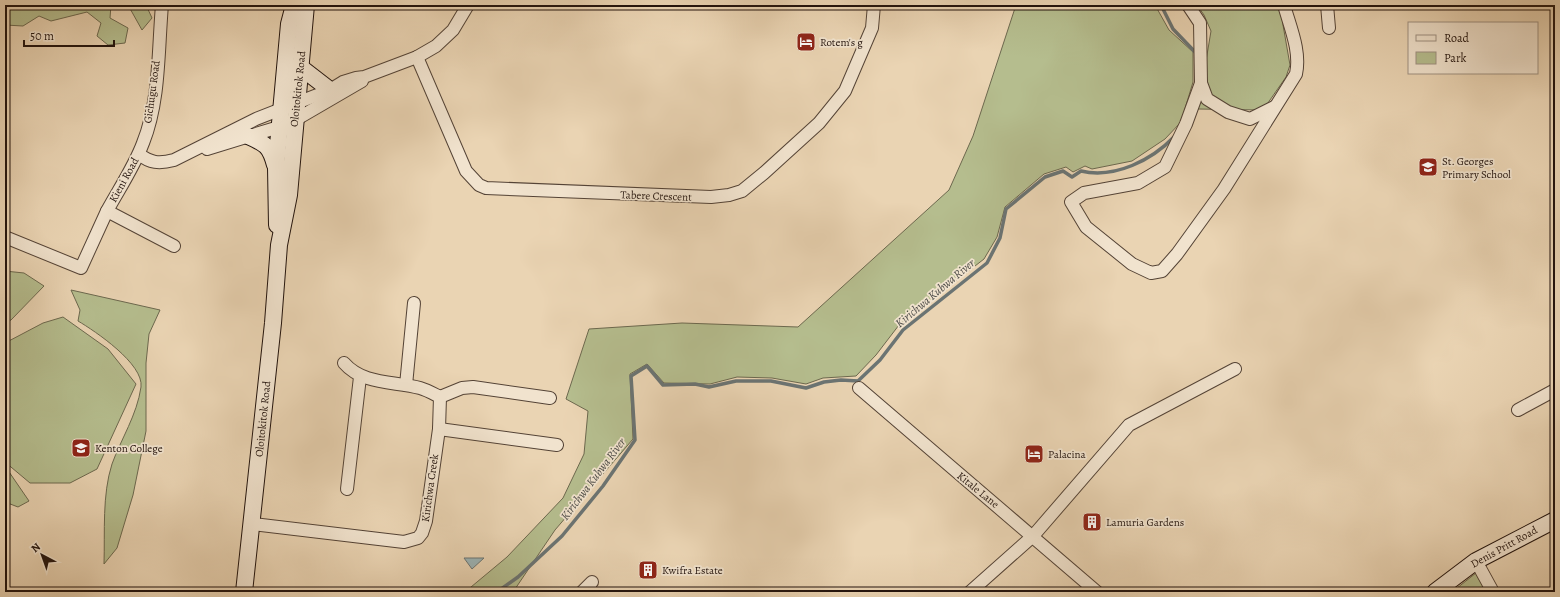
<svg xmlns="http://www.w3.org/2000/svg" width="1560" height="597" font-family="Alegreya,serif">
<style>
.green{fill:#b5bd8e;stroke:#6c684e}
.water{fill:#9cb5b7;stroke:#6b7473}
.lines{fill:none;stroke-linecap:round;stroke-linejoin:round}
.stream{stroke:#6b7473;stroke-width:3.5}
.street-casing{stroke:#544336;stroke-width:14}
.secondary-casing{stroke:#22130d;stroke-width:18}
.street{stroke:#f1e3ce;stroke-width:12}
.secondary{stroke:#f1e3ce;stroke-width:16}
.labels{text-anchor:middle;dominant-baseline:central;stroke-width:3.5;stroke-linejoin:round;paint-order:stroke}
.poi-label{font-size:11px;fill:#22130d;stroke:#f1e3ce;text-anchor:start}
.street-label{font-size:11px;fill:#22130d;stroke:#f1e3ce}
.water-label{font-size:12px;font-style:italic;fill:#4d4c48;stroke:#f1e3ce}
</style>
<rect width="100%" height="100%" fill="#ead4b3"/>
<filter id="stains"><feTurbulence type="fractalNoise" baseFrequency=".005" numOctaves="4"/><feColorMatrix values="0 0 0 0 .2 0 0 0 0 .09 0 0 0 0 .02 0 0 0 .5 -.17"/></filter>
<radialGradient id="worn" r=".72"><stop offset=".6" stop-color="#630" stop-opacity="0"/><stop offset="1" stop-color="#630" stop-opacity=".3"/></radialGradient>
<g class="green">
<polygon points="11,5 111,5 110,18 128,28 125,43 108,45 97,36 101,23 87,12 51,21 39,16 23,26 5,25 5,10"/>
<polygon points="128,5 146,5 152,18 142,30"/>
<polygon points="1016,5 1155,5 1169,30 1193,52 1193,82 1181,122 1165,139 1132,161 1092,169 1085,166 1073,172 1066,167 1044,174 1005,207 997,237 984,259 899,325 876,355 856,376 823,378 806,384 772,378 737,377 710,384 664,383 647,364 630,374 633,439 555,530 513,592 465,592 507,557 563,498 584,454 588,411 566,399 589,329 682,323 798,327 949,190 973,136"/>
<polygon points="1197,5 1282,5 1283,25 1290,65 1286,77 1263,110 1198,109 1211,31 1204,15"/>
<polygon points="5,271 24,273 44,286 11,320 5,323"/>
<path d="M71 290 160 310 149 334 146 363V431L133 495 117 548 104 564C105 532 102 495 112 464 121 439 137 415 141 387 144 364 95 331 78 321L80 310Z"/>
<polygon points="63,317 108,349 136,384 97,469 70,483 30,483 5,462 5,343 43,323"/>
<polygon points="5,466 29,501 18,507 5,502"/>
<polygon points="1476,573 1487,592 1452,592"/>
</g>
<polygon class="water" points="464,558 484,558 472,569"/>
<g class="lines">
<g class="stream">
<polyline points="1161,5 1173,29 1196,53"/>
<path d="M497 592 518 577 562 536 603 486 635 440 631 376 647 366 663 385 695 384 709 387 736 381H771L806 388 824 382 841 380 858 381 880 360 903 330 987 263 1000 238 1006 209 1045 177 1063 171 1072 177 1081 171C1115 179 1152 160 1175 136"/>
</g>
<defs>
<g id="street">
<path d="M162 5C158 50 160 101 143 143 134 167 119 189 107 211L174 246"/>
<path d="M1188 5 1200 23 1201 83 1186 124 1165 167 1138 183 1084 193 1071 202 1086 227 1132 264 1151 273 1162 271 1177 254 1224 189 1296 74C1301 51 1290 27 1284 5"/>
<polyline points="1327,5 1329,28"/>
<polyline points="417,57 466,171 479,185 486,188 711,197 729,195 742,191 764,173 819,123 845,91 872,28 874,5"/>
<polyline points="1201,83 1207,99 1228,112 1250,119 1274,107"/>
<polyline points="207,149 279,127 295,120 362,81"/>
<path d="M139 154C150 163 159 164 174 160L256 119 330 90 343 82 356 78 364 77 417 57 436 46 453 30 468 5"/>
<polyline points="5,237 81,268 107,211"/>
<polyline points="406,385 414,303"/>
<polyline points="859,388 1097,592"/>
<polyline points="440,397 462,388 473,387 550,398"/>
<polyline points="1518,410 1555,390"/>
<polyline points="439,429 557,445"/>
<polyline points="347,489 360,377"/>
<path d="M253 524 404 542 418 538 422 533 426 521 439 429 440 397C434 394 427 390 420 388 394 381 363 385 344 363"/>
<polyline points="1476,561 1493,592"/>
<polyline points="582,592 592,582"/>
<polyline points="970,592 1033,536 1129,425 1235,369"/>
</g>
<g id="secondary">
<polyline points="299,66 330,90"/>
<path d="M248 136C266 144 270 146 275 165"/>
<polyline points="277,225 276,167 289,24 294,5"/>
<polyline points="244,592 273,323 279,245 289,195 306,5"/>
<polyline points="1435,592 1476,561 1555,520"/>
</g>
</defs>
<use href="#street" class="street-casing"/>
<use href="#secondary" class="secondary-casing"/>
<use href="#street" class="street"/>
<use href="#secondary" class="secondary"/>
</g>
<defs>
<symbol id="hotel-square" viewBox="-11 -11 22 22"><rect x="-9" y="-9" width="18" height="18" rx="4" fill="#8f2418" stroke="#f1e3ce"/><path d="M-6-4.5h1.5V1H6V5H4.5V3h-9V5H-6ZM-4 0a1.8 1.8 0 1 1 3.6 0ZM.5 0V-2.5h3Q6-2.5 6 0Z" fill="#fff"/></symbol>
<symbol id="school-square" viewBox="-11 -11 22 22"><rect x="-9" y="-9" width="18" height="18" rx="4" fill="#8f2418" stroke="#f1e3ce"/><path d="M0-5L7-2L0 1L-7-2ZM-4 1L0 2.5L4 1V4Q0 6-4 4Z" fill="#fff"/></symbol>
<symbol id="university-square" viewBox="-11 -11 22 22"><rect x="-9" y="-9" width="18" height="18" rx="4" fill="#8f2418" stroke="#f1e3ce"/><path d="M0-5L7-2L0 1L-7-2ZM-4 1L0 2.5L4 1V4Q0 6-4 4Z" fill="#fff"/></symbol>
<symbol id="building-square" viewBox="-11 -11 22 22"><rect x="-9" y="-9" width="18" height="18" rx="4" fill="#8f2418" stroke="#f1e3ce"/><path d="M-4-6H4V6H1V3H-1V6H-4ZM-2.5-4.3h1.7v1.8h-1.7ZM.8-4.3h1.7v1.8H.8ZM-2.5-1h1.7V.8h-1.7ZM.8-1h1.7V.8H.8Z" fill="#fff"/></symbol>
</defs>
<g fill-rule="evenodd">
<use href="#hotel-square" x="795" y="31" width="22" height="22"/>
<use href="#school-square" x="1417" y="156" width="22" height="22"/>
<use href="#university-square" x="70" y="437" width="22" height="22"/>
<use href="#hotel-square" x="1023" y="443" width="22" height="22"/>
<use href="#building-square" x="1081" y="511" width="22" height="22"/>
<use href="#building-square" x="637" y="559" width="22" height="22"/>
</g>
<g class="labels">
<g class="poi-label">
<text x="820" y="42">Rotem's g</text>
<text x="1442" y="161">St. Georges<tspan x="1442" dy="13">Primary School</tspan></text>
<text x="95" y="448">Kenton College</text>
<text x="1048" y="454">Palacina</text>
<text x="1106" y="522">Lamuria Gardens</text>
<text x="662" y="570">Kwifra Estate</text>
</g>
<g class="street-label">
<text transform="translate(298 89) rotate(-84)">Oloitokitok Road</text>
<text transform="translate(152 92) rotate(-82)">Gichugu Road</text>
<text transform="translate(124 180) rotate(-61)">Kieni Road</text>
<text transform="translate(656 196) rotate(2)">Tabere Crescent</text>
<text transform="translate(263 419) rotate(-84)">Oloitokitok Road</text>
<text transform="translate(430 488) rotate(-82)">Kirichwa Creek</text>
<text transform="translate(978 490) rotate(39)">Kitale Lane</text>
<text transform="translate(1504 547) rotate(-29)">Denis Pritt Road</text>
</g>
<g class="water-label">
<text transform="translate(935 293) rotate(-40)">Kirichwa Kubwa River</text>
<text transform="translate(593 479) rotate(-53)">Kirichwa Kubwa River</text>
</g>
</g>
<rect width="1560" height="597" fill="none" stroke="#ead4b3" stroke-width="20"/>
<rect x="6" y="6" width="1548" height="585" fill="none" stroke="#22130d" stroke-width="2"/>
<rect x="10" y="10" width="1540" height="577" fill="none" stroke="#22130d"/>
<rect x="1408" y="22" width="130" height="52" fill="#f1e3ce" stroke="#9e9081"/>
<rect x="1416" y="35" width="20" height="6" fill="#f1e3ce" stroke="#9e9081"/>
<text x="1444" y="42" font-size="12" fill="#22130d">Road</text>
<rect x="1416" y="52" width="20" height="12" fill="#b5bd8e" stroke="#9e9081"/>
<text x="1444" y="62" font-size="12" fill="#22130d">Park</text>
<g transform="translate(42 555) rotate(319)" stroke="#f1e3ce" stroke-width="3" paint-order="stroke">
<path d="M0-3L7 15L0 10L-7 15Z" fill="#22130d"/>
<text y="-6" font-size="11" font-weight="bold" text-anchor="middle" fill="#22130d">N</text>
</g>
<path d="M24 40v6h90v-6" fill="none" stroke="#22130d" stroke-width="2"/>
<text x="30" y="40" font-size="12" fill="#22130d" stroke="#f1e3ce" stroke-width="3" paint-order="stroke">50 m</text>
<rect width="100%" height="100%" filter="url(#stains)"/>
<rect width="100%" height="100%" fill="url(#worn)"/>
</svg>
